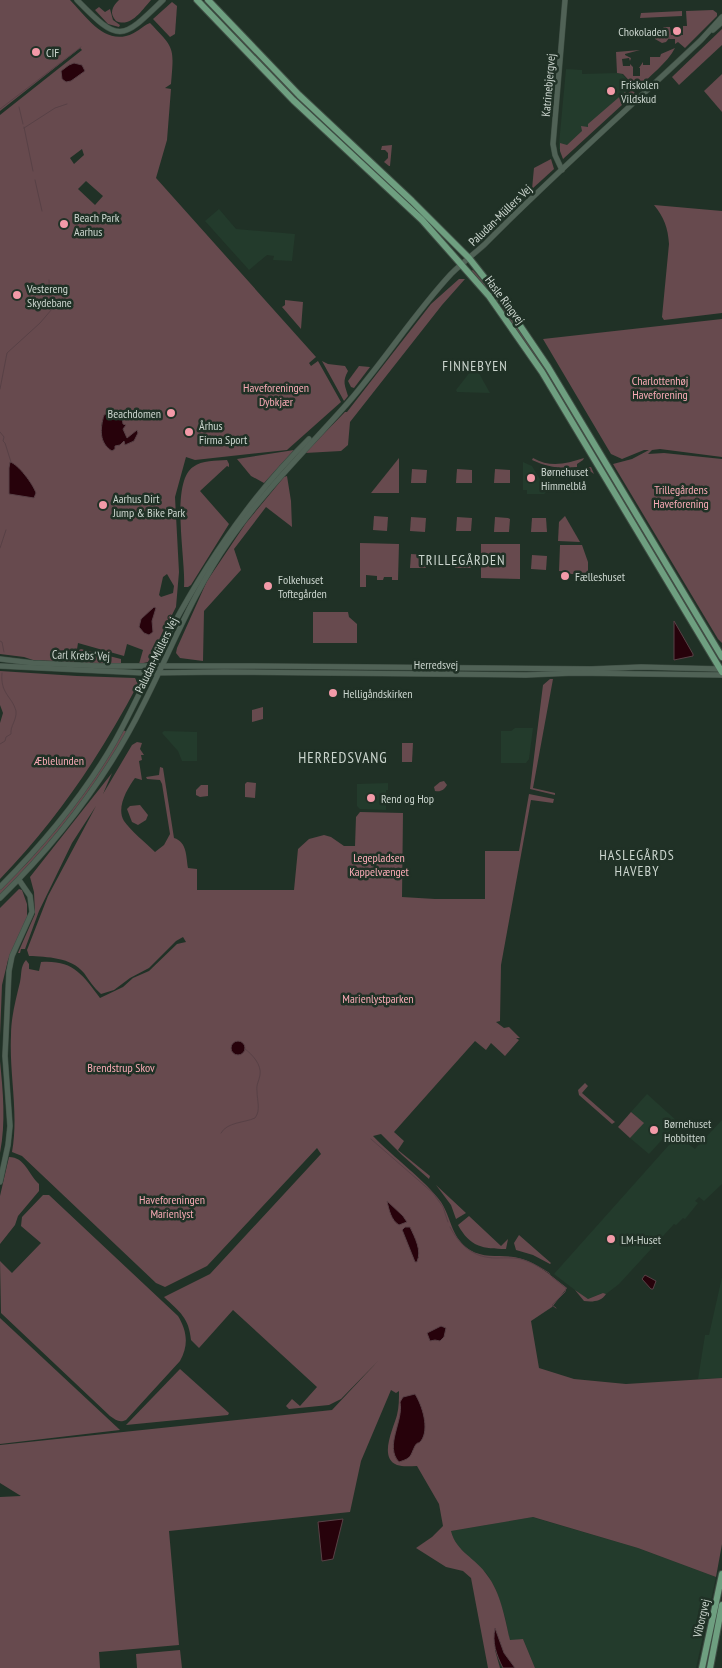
<svg xmlns="http://www.w3.org/2000/svg" width="722" height="1668" font-family="'PT Sans Narrow',sans-serif">
<style>
.built{fill:#233b2c}
.green{fill:#674a4e;fill-rule:evenodd}
.water{fill:#27020b;stroke:#584146}
.lines{fill:none;stroke-linecap:round;stroke-linejoin:round}
.stream{stroke:#584146;stroke-width:1}
.minor-casing{stroke:#3f4e44;stroke-width:6}
.major-casing{stroke:#3f4e44;stroke-width:8}
.minor{stroke:#506256;stroke-width:5}
.major{stroke:#6e9f80;stroke-width:6}
.poi-dot{fill:#f39aa8;stroke:#203126;stroke-width:2}
.labels{text-anchor:middle;dominant-baseline:central;stroke-width:5;stroke-linejoin:round;paint-order:stroke}
.poi-label{font-size:12px;fill:#cbd5ce;stroke:#203126;text-anchor:start}
.street-label{font-size:12px;fill:#cbd5ce;stroke:#203126}
.park-label{font-size:12px;fill:#f8aab5;stroke:#203126}
.neighbourhood-label{font-size:14px;letter-spacing:1px;fill:#cbd5ce;stroke:#203126}
.quarter-label{font-size:15px;letter-spacing:1px;fill:#cbd5ce;stroke:#203126}
</style>
<rect width="100%" height="100%" fill="#203126"/>
<g class="built">
<polygon points="566,69 582,70 582,74 617,73 622,74 633,86 562,150 559,149 559,144"/>
<polygon points="219,209 236,229 295,234 292,261 273,260 274,256 267,255 249,270 205,221"/>
<polygon points="474,367 476,368 490,393 457,392 456,390"/>
<polygon points="523,462 532,466 547,491 544,494 527,494 527,490 523,490"/>
<polygon points="515,728 533,728 529,759 526,763 501,763 501,731 511,731"/>
<polygon points="164,731 197,732 197,761 182,761 178,751 162,733"/>
<polygon points="388,783 388,790 386,790 386,810 360,809 357,806 357,784"/>
<polygon points="647,1094 678,1122 649,1154 630,1138 643,1123 631,1112"/>
<polygon points="722,1120 722,1184 704,1201 699,1197 695,1201 698,1203 685,1219 683,1218 676,1225 674,1224 619,1284 606,1294 603,1293 588,1299 584,1297 554,1274 677,1136 695,1149"/>
<polygon points="722,1277 722,1378 698,1379 705,1335 709,1335"/>
<polygon points="532,1517 638,1548 716,1577 696,1668 535,1668 523,1639 510,1641 505,1617 496,1590 487,1574 454,1543 451,1531"/>
</g>
<g class="green">
<path d="M0 0H70C85 15 102 42 126 36 136 34 142 26 150 23 175 49 174 47 171 84L165 88 171 89 167 140 156 178 316 357 309 363 311 366 318 361 341 402 287 450 195 460 186 457 175 497 179 572 176 607 148 662 139 664 143 650 127 644 124 656 78 643 75 662 33 660 24 657 0 654V115L82 50 80 48 0 111ZM82 149 84 155 74 164 70 158ZM86 181 103 196 95 205 78 189ZM108 414 109 418H122L124 432 127 438 130 437 134 441 125 445 124 441 115 446 103 441C101 430 100 427 104 415ZM167 574 174 586 173 593 161 597 159 595 163 577Z"/>
<path d="M119 0H151C142 10 131 28 116 21 109 13 112 7 119 0Z"/>
<polygon points="172,2 177,6 175,34 170,37 153,19"/>
<polygon points="99,7 105,12 110,9 113,20 120,25 119,27 108,24 95,10"/>
<polygon points="713,10 717,13 717,16 685,48 678,42 675,44 675,39 669,39 670,37 666,42 662,43 655,39 654,36 664,36 665,32 663,29 669,33 663,27 670,27 671,35 683,35 683,26 687,26 686,11"/>
<polygon points="682,11 682,16 640,18 641,13"/>
<polygon points="229,29 241,39 337,135 278,82"/>
<polygon points="722,29 722,45 679,85 672,77"/>
<path d="M675 48C667 64 649 75 638 90L623 74 617 73 616 52 640 50 625 54V55L631 58 630 61 629 58 622 59 623 66H630V64L633 67V76H640V68H639L643 62V65H650V57H660L661 54Z"/>
<polygon points="722,74 722,112 704,91"/>
<polygon points="632,90 635,93 563,159 560,151 560,143 567,145 582,131 581,126 588,127 588,124 625,92 627,94"/>
<polygon points="392,145 390,166 389,166 384,162 388,158 388,153 385,150 381,150 382,146"/>
<polygon points="350,146 390,183 431,224 348,147"/>
<polygon points="551,159 554,169 532,189 534,168"/>
<path d="M654 205 722 211V313L664 320 662 317 669 244C668 228 664 217 654 205Z"/>
<path d="M473 270 501 303 547 369 591 445 589 446C552 385 516 326 471 271Z"/>
<polygon points="459,279 465,279 442,305 350,422 348,445 341,451 305,453 345,412 347,412 431,304"/>
<polygon points="285,300 303,302 301,329 282,307 285,305"/>
<polygon points="722,319 722,457 660,449 652,450 648,454 664,453 722,459 722,643 718,639 613,464 632,459 649,450 644,450 622,459 611,454 543,339"/>
<path d="M322 361 328 364 345 366 348 371C342 382 345 385 348 396L344 401Z"/>
<polygon points="359,366 370,367 354,388 351,387 348,381"/>
<polygon points="294,450 264,483 251,476 237,459"/>
<polygon points="597,457 623,498 722,663 703,635"/>
<polygon points="399,458 399,493 371,493"/>
<path d="M533 458C550 468 566 464 584 458L583 460 577 464V467C560 469 547 467 532 460Z"/>
<path d="M227 460 229 464V467L227 466 200 491 229 524 191 585 188 587H184C186 560 170 483 193 467 202 460 216 461 227 460Z"/>
<polygon points="591,467 594,474 590,471 556,473 552,476 547,477 546,474 547,470 566,471"/>
<polygon points="412,469 427,470 426,483 411,483"/>
<polygon points="457,469 472,470 472,483 456,483"/>
<polygon points="495,469 510,470 510,483 494,483"/>
<polygon points="287,476 291,501 292,527 266,507 234,549 241,570 204,611 203,661 180,658 176,653 177,648 207,581 246,523 284,477"/>
<polygon points="374,516 388,517 387,531 373,530"/>
<polygon points="565,516 580,542 558,541 559,522"/>
<polygon points="411,517 426,518 425,532 410,531"/>
<polygon points="457,517 472,518 471,531 456,531"/>
<polygon points="495,517 508,518 510,519 509,532 494,532"/>
<polygon points="532,518 546,518 547,532 531,532"/>
<polygon points="360,543 399,544 398,580 392,580 392,577 384,577 383,580 377,580 377,576 366,575 366,587 360,587"/>
<polygon points="481,544 520,544 520,579 481,578"/>
<polygon points="560,545 582,545 588,562 588,579 575,579 575,574 569,574 568,572 559,571"/>
<polygon points="411,554 426,555 426,568 410,568"/>
<polygon points="456,554 471,555 471,568 455,568"/>
<polygon points="532,555 547,556 546,570 531,569"/>
<polygon points="313,612 348,612 349,617 357,624 357,643 313,643"/>
<polygon points="81,649 121,659 121,663 82,663 79,658 79,650"/>
<path d="M0 671 77 676 135 678 138 684C100 756 57 820 0 879V723L3 713 0 705Z"/>
<polygon points="550,679 553,679 533,788 555,793 555,795 530,789 543,685"/>
<polygon points="263,707 263,719 252,722 252,710"/>
<path d="M123 730 127 732C92 792 49 846 0 895V890L27 863 59 826Z"/>
<path d="M137 742 142 743 140 749 144 755H141L142 760 139 761 142 780 135 778C127 789 116 808 124 821 130 830 147 844 155 852L164 845 170 834 162 784 160 780 147 779 146 777 159 775 160 767 163 768 174 838C187 842 186 856 188 868L197 869V890H294L298 849 309 839 324 835 331 837 344 846H355L356 817 360 812 403 813 402 897 435 899H485V851H519L529 794 554 799 553 803 531 800 501 965 500 1021 496 1022 504 1028 509 1027 520 1038H516L519 1040 505 1056 491 1043 486 1050 475 1041 394 1132 404 1141 398 1150 430 1176 429 1179 402 1155 381 1134 373 1136C393 1157 425 1180 441 1202 452 1219 451 1238 470 1250 486 1260 505 1253 522 1259 537 1263 554 1278 567 1288L552 1307 531 1321 539 1368 574 1379 626 1384 722 1378V1544L716 1577 638 1548 533 1517 451 1531C456 1552 476 1558 487 1575 501 1593 505 1619 510 1640L523 1639 535 1668H515L504 1653 495 1628V1650L500 1668H488L471 1578 463 1571 446 1567 416 1548 432 1537 443 1526 439 1504 417 1466C410 1466 403 1467 397 1465 378 1458 394 1427 397 1415 399 1407 399 1399 399 1391L396 1393 391 1390 361 1461 350 1512 169 1531 179 1645 99 1652 100 1668H0V1497L21 1496 0 1483V1445L332 1410 379 1360 341 1399 329 1405 289 1409 286 1406 292 1399 300 1406 317 1387 233 1310 199 1348 191 1340C189 1318 180 1312 164 1297L210 1274 321 1154 317 1148 207 1266 165 1287 156 1283 22 1156 12 1152C19 1113 9 1074 11 1035 11 1017 16 999 20 982 22 973 20 967 26 960L29 964V969L39 971 41 962C73 960 82 974 100 998L123 987 133 978 149 971 177 944 186 942 183 937 176 941 149 968 130 978 114 990 101 994C94 988 89 980 84 973 71 957 47 957 29 956L27 950 48 896 96 806 72 843 39 911 25 949H21L20 953H18L35 914 34 892 30 877 112 773 103 794 132 745ZM403 1232 418 1248 419 1258 413 1256Z"/>
<polygon points="402,743 413,743 412,762 402,762"/>
<path d="M444 781 447 785C444 790 441 792 435 791L434 787 440 782Z"/>
<polygon points="247,782 256,783 255,798 245,797 245,784"/>
<polygon points="201,785 208,785 208,796 200,797 196,795 196,790"/>
<polygon points="140,805 148,815 146,820 138,825 132,822 127,809 130,806"/>
<polygon points="19,889 22,890 27,904 27,918 8,960 2,985 0,1036 0,908"/>
<path d="M0 1061C3 1092 6 1122 0 1153Z"/>
<polygon points="585,1083 588,1086 582,1093 615,1122 612,1124 579,1095 578,1090"/>
<polygon points="631,1112 644,1123 630,1138 618,1127"/>
<path d="M9 1157C25 1157 28 1174 39 1184V1191L18 1216 15 1225 0 1244V1196Z"/>
<polygon points="436,1185 466,1213 456,1219 451,1205"/>
<path d="M43 1195H49L178 1316C187 1331 189 1345 180 1361L126 1420C119 1423 116 1420 110 1416L1 1313 0 1261 12 1273 41 1243 21 1226 22 1217Z"/>
<path d="M469 1216 501 1246 508 1239 506 1249C483 1249 470 1247 458 1225Z"/>
<polygon points="519,1235 551,1263 550,1264 533,1255 516,1250 514,1243"/>
<path d="M575 1290 588 1299 603 1293 606 1294C601 1302 592 1302 584 1301Z"/>
<polygon points="0,1318 120,1430 0,1444"/>
<polygon points="180,1369 229,1413 228,1415 126,1425"/>
<polygon points="180,1650 182,1668 137,1668 136,1654"/>
</g>
<g class="water">
<polygon points="74,63 82,65 85,71 71,81 66,82 62,79 61,71 69,65"/>
<path d="M108 413 109 418 113 419 115 415 119 414 122 418 123 424 126 425 123 429 127 438 137 430 138 433 134 441 125 445 124 441 120 445 115 446V449L112 451C99 443 100 429 104 415Z"/>
<path d="M10 462C18 464 33 484 36 493L34 498 9 494V468Z"/>
<polygon points="154,607 156,608 152,621 153,632 149,635 144,633 139,627 141,619"/>
<polygon points="674,621 693,654 693,656 674,660"/>
<circle cx="238" cy="1048" r="7"/>
<path d="M387 1201 403 1216 407 1222 399 1225C391 1220 389 1210 387 1201Z"/>
<path d="M405 1227H410C415 1238 422 1250 417 1262H415L403 1232 402 1230Z"/>
<polygon points="645,1275 656,1281 653,1289 651,1289 642,1279"/>
<polygon points="441,1326 446,1328 444,1337 440,1341 435,1340 430,1341 427,1333"/>
<path d="M415 1394C422 1405 430 1429 421 1441 417 1445 418 1441 415 1446 410 1456 412 1458 399 1462 384 1446 404 1421 400 1402L403 1397Z"/>
<polygon points="343,1519 333,1559 322,1561 318,1522"/>
<path d="M495 1628 504 1653 515 1668H503C496 1654 492 1643 495 1628Z"/>
</g>
<g class="lines">
<g class="stream">
<polyline points="19,107 23,124"/>
<polyline points="0,109 81,47"/>
<polyline points="24,127 33,171"/>
<polyline points="24,128 55,108 67,104"/>
<polyline points="35,180 42,211"/>
<polyline points="0,389 7,353 40,323 52,309 50,306 49,280"/>
<polyline points="0,432 4,437 3,441 5,443 11,462"/>
<polyline points="0,548 6,530"/>
<polyline points="0,641 2,642 4,652"/>
<path d="M0 744 5 741 6 737 11 734C10 726 17 720 16 711 12 696 0 694 2 673"/>
<path d="M221 1133C227 1122 244 1123 255 1118 261 1110 257 1101 257 1091 256 1085 259 1081 260 1075 262 1065 252 1054 245 1049"/>
<polyline points="371,1139 433,1193 443,1207 448,1222"/>
<path d="M450 1227C460 1246 474 1258 496 1258 506 1258 515 1257 524 1260 533 1263 541 1268 549 1273L550 1275"/>
<polyline points="552,1277 566,1288 565,1292 552,1305 556,1308"/>
</g>
<defs>
<g id="minor">
<path d="M77 0C119 43 121 41 163 0"/>
<polyline points="713,30 722,22"/>
<polyline points="562,170 555,155 553,144 565,0"/>
<polyline points="0,659 33,663 103,666 243,666 591,669 641,667 722,669"/>
<polyline points="0,666 144,673 224,672 526,675 574,673 722,675"/>
<path d="M0 887C44 843 84 795 115 741 135 705 152 666 171 629 208 560 253 494 309 439"/>
<path d="M0 898C58 841 107 778 143 705 171 650 193 592 229 541 263 492 306 450 346 405 383 363 413 315 451 274 462 263 474 254 485 244 555 173 629 108 701 40L722 17"/>
<polyline points="0,1182 8,1145 10,1126 5,1056 9,971 12,956 32,912 30,896 19,880"/>
</g>
<g id="major">
<polyline points="197,0 293,100 422,220 489,296 542,372 722,672"/>
<polyline points="208,0 299,95 412,201 469,258 506,305 548,367 722,657"/>
<polyline points="702,1668 722,1574"/>
<polyline points="710,1668 722,1605"/>
</g>
</defs>
<use href="#minor" class="minor-casing"/>
<use href="#major" class="major-casing"/>
<use href="#minor" class="minor"/>
<use href="#major" class="major"/>
</g>
<g class="poi-dot">
<circle cx="677" cy="31" r="5"/>
<circle cx="36" cy="52" r="5"/>
<circle cx="611" cy="91" r="5"/>
<circle cx="64" cy="224" r="5"/>
<circle cx="17" cy="295" r="5"/>
<circle cx="171" cy="413" r="5"/>
<circle cx="189" cy="432" r="5"/>
<circle cx="531" cy="478" r="5"/>
<circle cx="103" cy="505" r="5"/>
<circle cx="565" cy="576" r="5"/>
<circle cx="268" cy="586" r="5"/>
<circle cx="333" cy="693" r="5"/>
<circle cx="371" cy="798" r="5"/>
<circle cx="654" cy="1130" r="5"/>
<circle cx="611" cy="1239" r="5"/>
</g>
<g class="labels">
<g class="poi-label">
<text x="667" y="31" text-anchor="end">Chokoladen</text>
<text x="46" y="52">CIF</text>
<text x="621" y="84">Friskolen<tspan x="621" dy="14">Vildskud</tspan></text>
<text x="74" y="217">Beach Park<tspan x="74" dy="14">Aarhus</tspan></text>
<text x="27" y="288">Vestereng<tspan x="27" dy="14">Skydebane</tspan></text>
<text x="161" y="413" text-anchor="end">Beachdomen</text>
<text x="199" y="425">Århus<tspan x="199" dy="14">Firma Sport</tspan></text>
<text x="541" y="471">Børnehuset<tspan x="541" dy="14">Himmelblå</tspan></text>
<text x="113" y="498">Aarhus Dirt<tspan x="113" dy="14">Jump &amp; Bike Park</tspan></text>
<text x="575" y="576">Fælleshuset</text>
<text x="278" y="579">Folkehuset<tspan x="278" dy="14">Toftegården</tspan></text>
<text x="343" y="693">Helligåndskirken</text>
<text x="381" y="798">Rend og Hop</text>
<text x="664" y="1123">Børnehuset<tspan x="664" dy="14">Hobbitten</tspan></text>
<text x="621" y="1239">LM-Huset</text>
</g>
<g class="street-label">
<text transform="translate(548 85) rotate(-85)">Katrinebjergvej</text>
<text transform="translate(500 215) rotate(-44)">Paludan-Müllers Vej</text>
<text transform="translate(505 300) rotate(53)">Hasle Ringvej</text>
<text transform="translate(81 655) rotate(2)">Carl Krebs' Vej</text>
<text transform="translate(156 655) rotate(-64)">Paludan-Müllers Vej</text>
<text x="436" y="664">Herredsvej</text>
<text transform="translate(701 1618) rotate(-77)">Viborgvej</text>
</g>
<g class="park-label">
<text x="660" y="380">Charlottenhøj<tspan x="660" dy="14">Haveforening</tspan></text>
<text x="276" y="387">Haveforeningen<tspan x="276" dy="14">Dybkjær</tspan></text>
<text x="681" y="489">Trillegårdens<tspan x="681" dy="14">Haveforening</tspan></text>
<text x="59" y="760">Æblelunden</text>
<text x="379" y="857">Legepladsen<tspan x="379" dy="14">Kappelvænget</tspan></text>
<text x="378" y="998">Marienlystparken</text>
<text x="121" y="1067">Brendstrup Skov</text>
<text x="172" y="1199">Haveforeningen<tspan x="172" dy="14">Marienlyst</tspan></text>
</g>
<g class="neighbourhood-label">
<text x="475" y="366">FINNEBYEN</text>
<text x="462" y="560">TRILLEGÅRDEN</text>
<text x="637" y="855">HASLEGÅRDS<tspan x="637" dy="16">HAVEBY</tspan></text>
</g>
<g class="quarter-label">
<text x="343" y="757">HERREDSVANG</text>
</g>
</g>
</svg>
